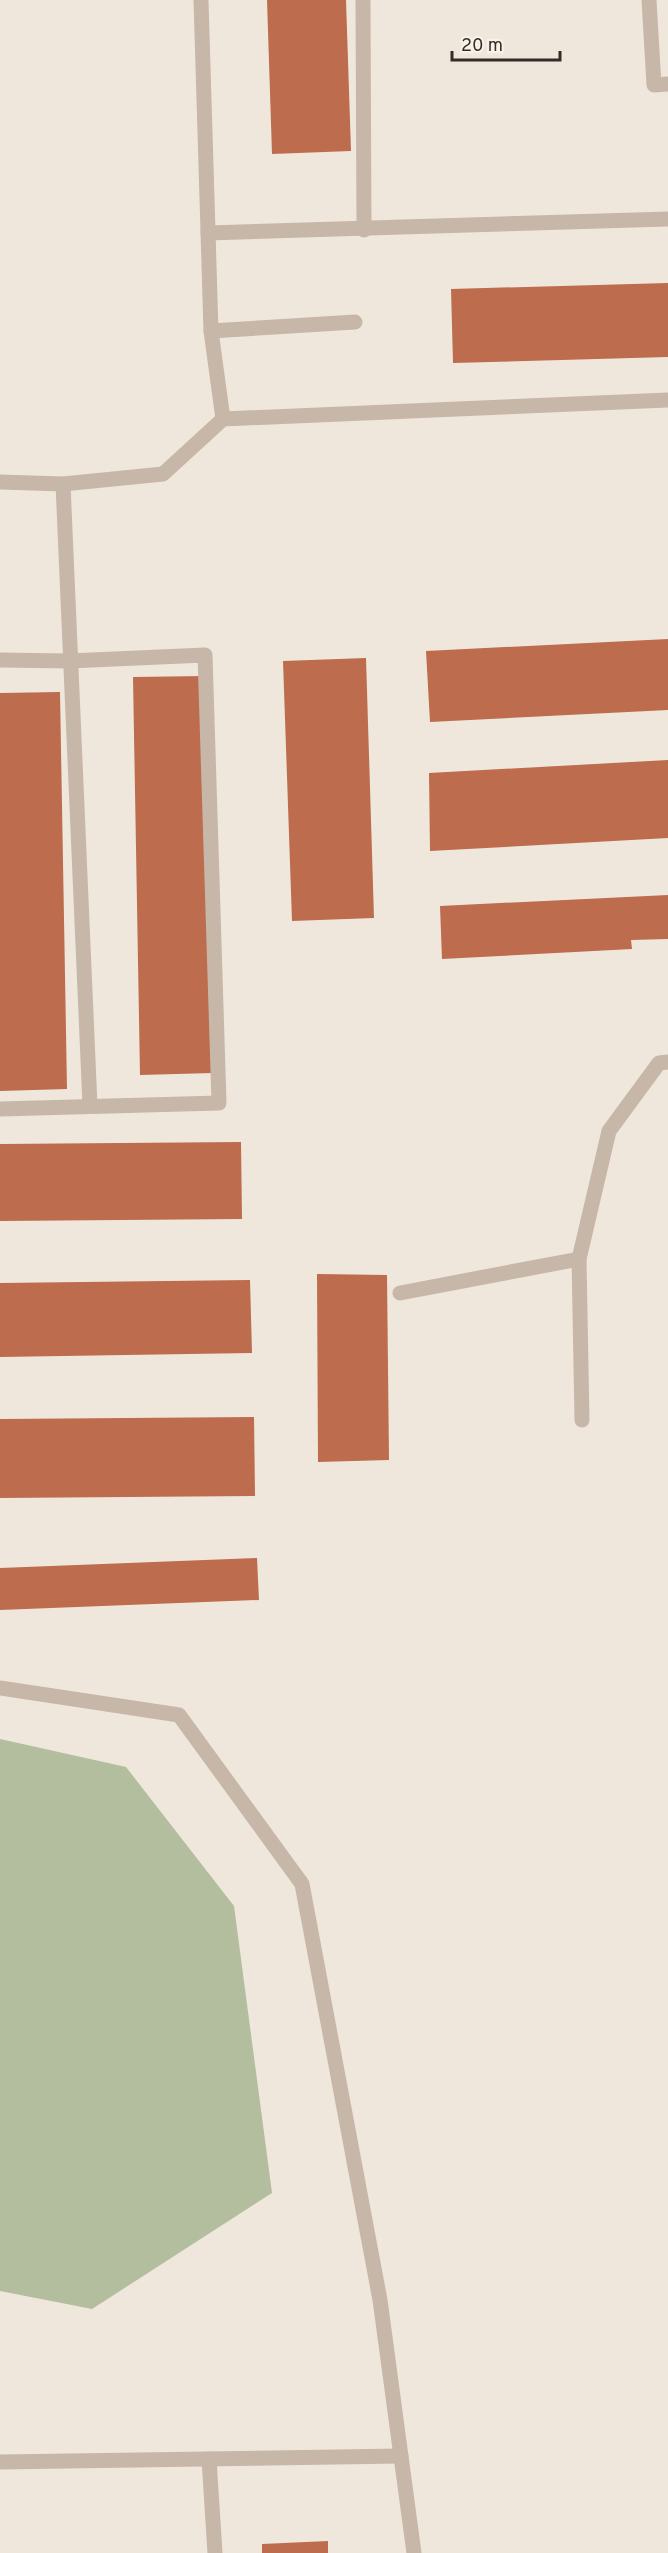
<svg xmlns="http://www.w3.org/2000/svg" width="668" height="2553" font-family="Overpass,sans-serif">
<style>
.green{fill:#b2be9d}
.building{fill:#bd6c4d}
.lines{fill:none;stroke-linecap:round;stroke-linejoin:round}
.lane{stroke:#c7b7a9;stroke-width:15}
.street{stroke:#c7b7a9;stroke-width:15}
</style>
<rect width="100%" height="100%" fill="#f0e7dc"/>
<polygon class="green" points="0,1739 126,1767 234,1906 272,2193 92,2309 0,2291"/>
<g class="building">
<polygon points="267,0 346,0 351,151 272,154"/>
<polygon points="668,283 668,357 453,363 451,289"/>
<polygon points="668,639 668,710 430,722 426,651"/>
<polygon points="366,658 374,918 292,921 283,661"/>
<polygon points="205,676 213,1073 140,1075 133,677"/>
<polygon points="60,692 67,1089 0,1091 0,693"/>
<polygon points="668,760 668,838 430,851 429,773"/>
<polygon points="668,895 668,939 631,940 632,949 442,959 440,906"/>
<polygon points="241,1142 242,1219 0,1221 0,1144"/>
<polygon points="317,1274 387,1275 389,1460 318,1462"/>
<polygon points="250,1280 252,1353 0,1357 0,1283"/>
<polygon points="254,1417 255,1496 0,1498 0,1419"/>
<polygon points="257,1558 259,1600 0,1610 0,1568"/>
<polygon points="328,2541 328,2553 262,2553 262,2544"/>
</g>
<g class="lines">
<g class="lane">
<polyline points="201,0 211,331 223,419"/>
<polyline points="363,0 364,230"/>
<polyline points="649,0 654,85 668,84"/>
<polyline points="208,233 668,219"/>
<polyline points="211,331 355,322"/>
<polyline points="0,482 63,484 163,474 223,419 668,400"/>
<polyline points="63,484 90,1106"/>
<polyline points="0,660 69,661 205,655 219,1103 0,1109"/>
<polyline points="400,1293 579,1259"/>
<polyline points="582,1420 579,1259 609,1131 659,1063 668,1062"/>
<polyline points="209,2459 215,2553"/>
<polyline points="0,2462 401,2456"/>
</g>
<polyline class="street" points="0,1688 179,1715 302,1884 380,2300 414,2553"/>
</g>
<path d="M452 51v9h108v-9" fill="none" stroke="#352c28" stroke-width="3"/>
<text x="461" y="51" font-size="18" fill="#352c28" stroke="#f8f1e8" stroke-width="4.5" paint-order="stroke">20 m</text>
</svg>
